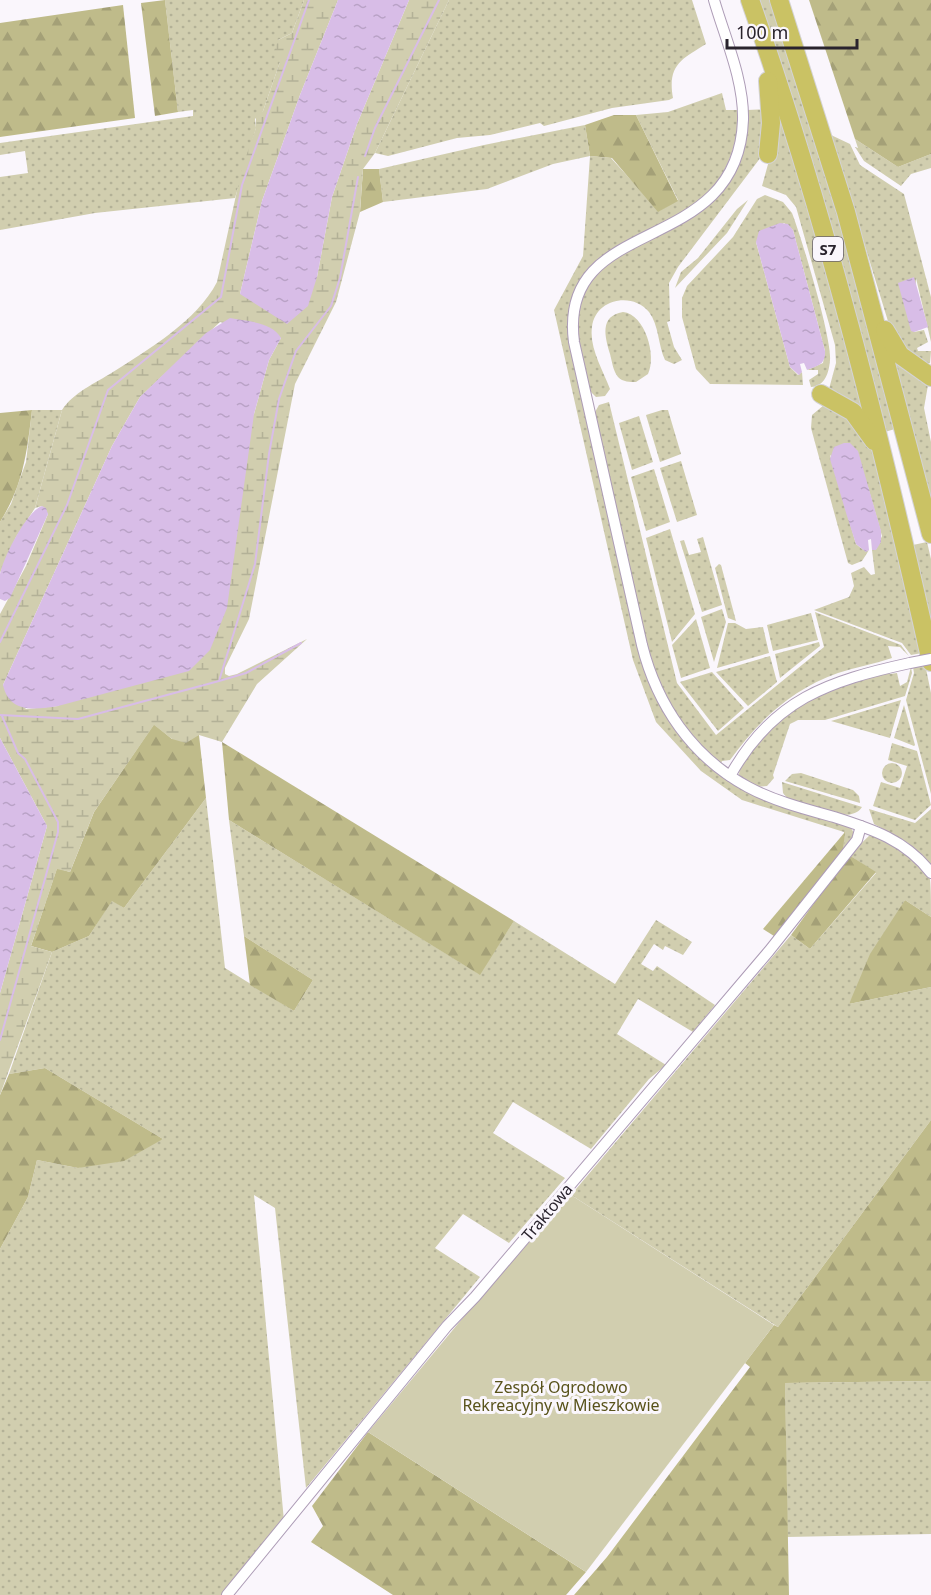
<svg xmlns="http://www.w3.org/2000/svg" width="931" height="1595" font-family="'Noto Sans',sans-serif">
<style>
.grass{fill:url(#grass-dots)}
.forest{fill:url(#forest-firs)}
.wetland{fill:url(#wetland-marsh);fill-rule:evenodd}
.garden{fill:#d1ceaf}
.water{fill:url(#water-ripples)}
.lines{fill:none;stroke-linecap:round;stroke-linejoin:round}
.stream{stroke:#d8bde7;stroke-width:2}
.minor-casing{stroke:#ad9cb6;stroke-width:12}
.motorway-casing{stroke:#d4d3d5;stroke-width:20}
.minor{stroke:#fff;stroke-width:10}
.motorway{stroke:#cac264;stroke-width:18}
.minor-bridge-casing{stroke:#ad9cb6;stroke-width:12;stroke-linecap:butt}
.minor-bridge{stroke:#fff;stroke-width:10}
.labels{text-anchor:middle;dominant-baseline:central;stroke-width:6;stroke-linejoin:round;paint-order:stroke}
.shield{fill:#faf6fc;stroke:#68626b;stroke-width:1.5}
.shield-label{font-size:15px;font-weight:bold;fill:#29232d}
.street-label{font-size:16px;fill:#29232d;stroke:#faf6fc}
.park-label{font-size:16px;fill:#58521a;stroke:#faf6fc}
</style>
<defs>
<pattern id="grass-dots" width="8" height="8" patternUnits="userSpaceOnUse" patternTransform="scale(1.5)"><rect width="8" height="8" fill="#d1ceaf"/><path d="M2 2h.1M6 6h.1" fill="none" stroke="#b3b197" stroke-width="1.8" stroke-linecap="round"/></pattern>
<pattern id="forest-firs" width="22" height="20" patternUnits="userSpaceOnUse" patternTransform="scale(1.5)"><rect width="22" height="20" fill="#bfbb8a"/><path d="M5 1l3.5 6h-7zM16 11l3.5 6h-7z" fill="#a4a077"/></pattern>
<pattern id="wetland-marsh" width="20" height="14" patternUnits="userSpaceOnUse" patternTransform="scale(1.5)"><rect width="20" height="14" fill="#d1ceaf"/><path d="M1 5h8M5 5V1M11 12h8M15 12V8" fill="none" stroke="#b3b197"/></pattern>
<pattern id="water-ripples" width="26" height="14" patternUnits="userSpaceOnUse" patternTransform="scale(1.5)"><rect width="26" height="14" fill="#d8bde7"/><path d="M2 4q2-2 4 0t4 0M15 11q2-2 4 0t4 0" fill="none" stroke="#b9a2c6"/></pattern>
</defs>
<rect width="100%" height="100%" fill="#faf6fc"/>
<g class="grass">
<polygon points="165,0 304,0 292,33 278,40 280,62 263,111 255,119 256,128 235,198 95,213 0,230 0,177 28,173 25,151 0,155 0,143 193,116 193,110 178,112"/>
<path d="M449 0H692L706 44C682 59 667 65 673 98L669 100 612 108 544 126 540 123 490 135 457 138 388 156 375 153Z"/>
<polygon points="757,0 772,0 828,176 898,428 885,432"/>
<path d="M722 93 726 110H739C738 146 726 180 697 203 691 209 681 213 674 217 619 248 562 261 569 337L644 668 713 768 851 828 855 835 843 850 844 832 742 800 701 771 656 722 633 660 554 310 583 256 590 156 553 164 487 189 383 202 379 169 484 145 585 125 590 156 611 158 659 211 678 200 636 115 668 112Z"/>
<polygon points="775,102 811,214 867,418 829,389 836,363 835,345 796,207 786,195 762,186 773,146"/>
<path d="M767 109 761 157 678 267 669 283 670 321 667 322 674 347 682 360 674 364 665 360C658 345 659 325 649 312 632 291 595 299 592 327 589 348 603 370 610 389L605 396 596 397 590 391C584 365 573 333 579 305 599 220 750 251 747 110Z"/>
<polygon points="831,135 850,144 860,165 904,194 931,297 931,342 916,278 914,332 924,330 928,342 917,348 918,351 931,351 930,363 920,364 891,331"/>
<polygon points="855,139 898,167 931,154 931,168 911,174 901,186 864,161 855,147 858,148"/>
<path d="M765 195 783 202 792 213C801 236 832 338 830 360 829 373 825 386 811 387L809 380 818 374V370H807L823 363 825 351 793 230 784 223 756 242 790 367 798 375 802 372 803 385 710 384 696 369 682 317V298L687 286 733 237 757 199Z"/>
<polygon points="748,200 727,233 675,288 681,272 698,258 737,209"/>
<path d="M623 312C645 314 657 356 648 374L636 382C630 382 623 382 618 377 613 371 612 361 610 354 605 337 599 316 623 312Z"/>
<polygon points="892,353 928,385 924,408 931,442 931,504"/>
<path d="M609 402 677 683 716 735 824 647 815 612 901 645 909 656 900 647 888 646 892 658C875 664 856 667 838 673 792 689 758 721 730 760L722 761 721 764 702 748 673 712 649 658 595 412 599 405Z"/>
<polygon points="824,405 839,406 869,443 876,461 922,653 911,655 902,643 814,610 849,597 854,586 851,573 864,567 871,575 875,574 872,550 876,549 882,536 868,487 830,455 856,544 866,552 869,550 862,561 852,565 848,563 811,428 812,415"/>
<polygon points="32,410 62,410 35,508 16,537 0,573 0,522 11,504 26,462"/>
<polygon points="662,410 668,410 681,454 660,462 646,415"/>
<polygon points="639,416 653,462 632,470 619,423"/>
<polygon points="681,461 697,515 677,522 660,468"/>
<polygon points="654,469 670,522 646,531 631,477"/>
<polygon points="670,529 695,614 672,642 646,538"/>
<polygon points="703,537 722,605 702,612 680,541 684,540 689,555 701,552 697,539"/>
<polygon points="927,542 931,559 931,624 913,545"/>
<polygon points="719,564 721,565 736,621 728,618 715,568"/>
<polygon points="722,609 726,622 714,662 701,617"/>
<polygon points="811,613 818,640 773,651 767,625"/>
<polygon points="696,619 710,668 681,678 672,645"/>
<polygon points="728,623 735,623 746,629 763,627 769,653 717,668"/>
<polygon points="819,642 820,646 780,678 775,654"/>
<polygon points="770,656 777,682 748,706 716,672"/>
<polygon points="925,664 931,693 931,794 906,700 914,673 913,667"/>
<polygon points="911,667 912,673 905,696 825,720 798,720 790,724 773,775 774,778 767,786 756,787 739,775 740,765 773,725 818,694 889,672 890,674 897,673 900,686 907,682"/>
<polygon points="712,672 744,708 718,731 680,682"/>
<polygon points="901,700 890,738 831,721"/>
<polygon points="904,705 915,745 914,746 894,738"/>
<polygon points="892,743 917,751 931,805 915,820 873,806 881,782 900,788 907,766 888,760"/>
<circle cx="892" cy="773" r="10"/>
<polygon points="801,773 853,790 859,796 860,803 785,781 792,774"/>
<path d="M782 782 862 807C850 826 808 805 789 800L783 793Z"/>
<polygon points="206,798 225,968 294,1011 313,980 244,936 229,820 479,974 514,921 615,984 656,920 692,942 683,955 665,946 663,950 654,944 641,964 653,971 657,966 715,1005 693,1032 638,999 617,1034 666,1065 649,1079 591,1149 513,1102 493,1133 565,1178 509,1243 463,1214 435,1248 480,1277 306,1488 275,1208 254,1195 284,1521 222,1595 0,1595 0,1249 28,1197 37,1160 78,1168 163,1139 45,1068 9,1074 52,952 89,936 112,900 124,908"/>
<polygon points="869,809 915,823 931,809 931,866 908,843 874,824"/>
<path d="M871 834C890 843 922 859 930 879 931 889 931 906 931 917L905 900 849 1004 931 987V1120L778 1327 571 1195 791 935 810 949 876 873 849 855Z"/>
<polygon points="931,1381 931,1534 787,1537 785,1383"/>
</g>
<g class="forest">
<polygon points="165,0 178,112 155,116 141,3"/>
<polygon points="809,0 931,0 931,154 898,167 855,139"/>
<polygon points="123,5 135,118 0,137 0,23"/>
<polygon points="614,115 636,115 678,201 658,212 612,158 590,156 585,125"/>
<polygon points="363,169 379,169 383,202 360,212"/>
<path d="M32 410C27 453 23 485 0 522V413Z"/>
<polygon points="154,724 172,739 199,735 206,798 124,908 112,901 89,936 52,952 31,946 57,868 70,872 94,812"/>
<polygon points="222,742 514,921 480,975 229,820"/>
<polygon points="845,832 843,850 774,936 763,929"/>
<polygon points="849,855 876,872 810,949 791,935"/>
<polygon points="905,900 931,917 931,987 849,1004 870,954"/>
<polygon points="244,936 313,980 294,1011 250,985"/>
<polygon points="45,1068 163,1139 124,1161 78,1168 37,1160 28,1197 0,1249 0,1095 9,1074"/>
<polygon points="931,1120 931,1381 785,1383 789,1595 574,1595 607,1557 750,1367 745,1363 774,1325 778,1327"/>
<polygon points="368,1432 586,1572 566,1595 393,1595 311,1542 323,1526 312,1506"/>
</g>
<path class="wetland" d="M304 0H338L300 95 262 201 240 294 317 277 332 197 357 124 409 0H449L375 153 363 169 360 212 336 302 295 384 249 619 225 668V674L229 676 237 674 307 639 257 684 222 742 199 735 186 743 172 739 154 725 94 812 70 872 57 869 31 946 52 952 0 1095V993L47 826 0 738V614L26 566 48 514 42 506 35 508 62 410C74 392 94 384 113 372 149 349 197 321 217 282L242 168 256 128V114L263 111 280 62 274 51 278 40 292 33ZM220 322 281 338 269 360 254 414 58 706 26 709 3 685 112 446 140 397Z"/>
<polygon class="garden" points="571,1195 774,1325 586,1572 368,1432 486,1290"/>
<g class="water">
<polygon points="338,0 409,0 357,124 332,197 317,277 308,306 287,324 240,294 262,201 300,95"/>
<path d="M780 223 788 224 793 230 825 351C826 364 818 366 807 370L804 363 800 364 802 372 799 375 790 367 756 242 759 231Z"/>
<polygon points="914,277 928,327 914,332 911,331 898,283"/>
<path d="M230 318C245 321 273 322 281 338L269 360 254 414 227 608 210 650 189 671 58 706C34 710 9 713 3 685L112 446 140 397 206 333Z"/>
<polygon points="844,443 850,443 858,451 881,531 881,542 876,550 872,550 871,539 868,540 869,550 866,552 856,544 847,516 830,459 834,447"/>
<path d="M42 506 46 508 48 514 10 598 5 601 0 599C0 591 0 582 0 574 3 558 26 512 42 506Z"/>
<polygon points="0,738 47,826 0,993"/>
</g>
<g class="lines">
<g class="stream">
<polyline points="365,156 375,128 439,0"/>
<polyline points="0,642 67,505 108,390 221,297 242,185 309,0"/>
<polyline points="219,681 246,673 301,643"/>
<polyline points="0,715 78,719 219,681 255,564 269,454 279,399 296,351 331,306 340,278 358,177"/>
<polyline points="0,1040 58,832 58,822 25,759 18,753 2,716"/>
</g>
<defs>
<g id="minor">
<path d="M714 0C725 38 744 80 743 120 738 260 557 211 574 342L642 645C657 705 692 757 748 787 774 801 805 809 834 817 872 829 906 840 931 873"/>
<path d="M730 776C773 699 828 681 910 663"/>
<polyline points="227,1595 447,1326 475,1297 769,951 857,840 861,826"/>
</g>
<g id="motorway">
<path d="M750 0C826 216 881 438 931 662"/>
<polyline points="779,0 846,212 931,534"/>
<polyline points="768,154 771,123 768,81"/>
<polyline points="885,330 900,355 931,377"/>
<polyline points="821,394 853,412 874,441"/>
</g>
</defs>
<use href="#minor" class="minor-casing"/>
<use href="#motorway" class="motorway-casing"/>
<use href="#minor" class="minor"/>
<use href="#motorway" class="motorway"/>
<defs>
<polyline id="minor-bridge" points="910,663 931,659"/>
</defs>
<use href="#minor-bridge" class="minor-bridge-casing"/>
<use href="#minor-bridge" class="minor-bridge"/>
</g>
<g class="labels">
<rect class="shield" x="813" y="237" width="30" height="24" rx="4.5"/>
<g class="shield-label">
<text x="828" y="249">S7</text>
</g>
<g class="street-label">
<text transform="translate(547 1212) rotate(-50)">Traktowa</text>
</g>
<g class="park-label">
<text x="561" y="1387">Zespół Ogrodowo<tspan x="561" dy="18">Rekreacyjny w Mieszkowie</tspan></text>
</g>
</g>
<path d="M727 39v9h130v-9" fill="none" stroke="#29232d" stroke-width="3"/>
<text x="736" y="39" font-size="18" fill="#29232d" stroke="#faf6fc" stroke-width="4.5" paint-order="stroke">100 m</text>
</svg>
